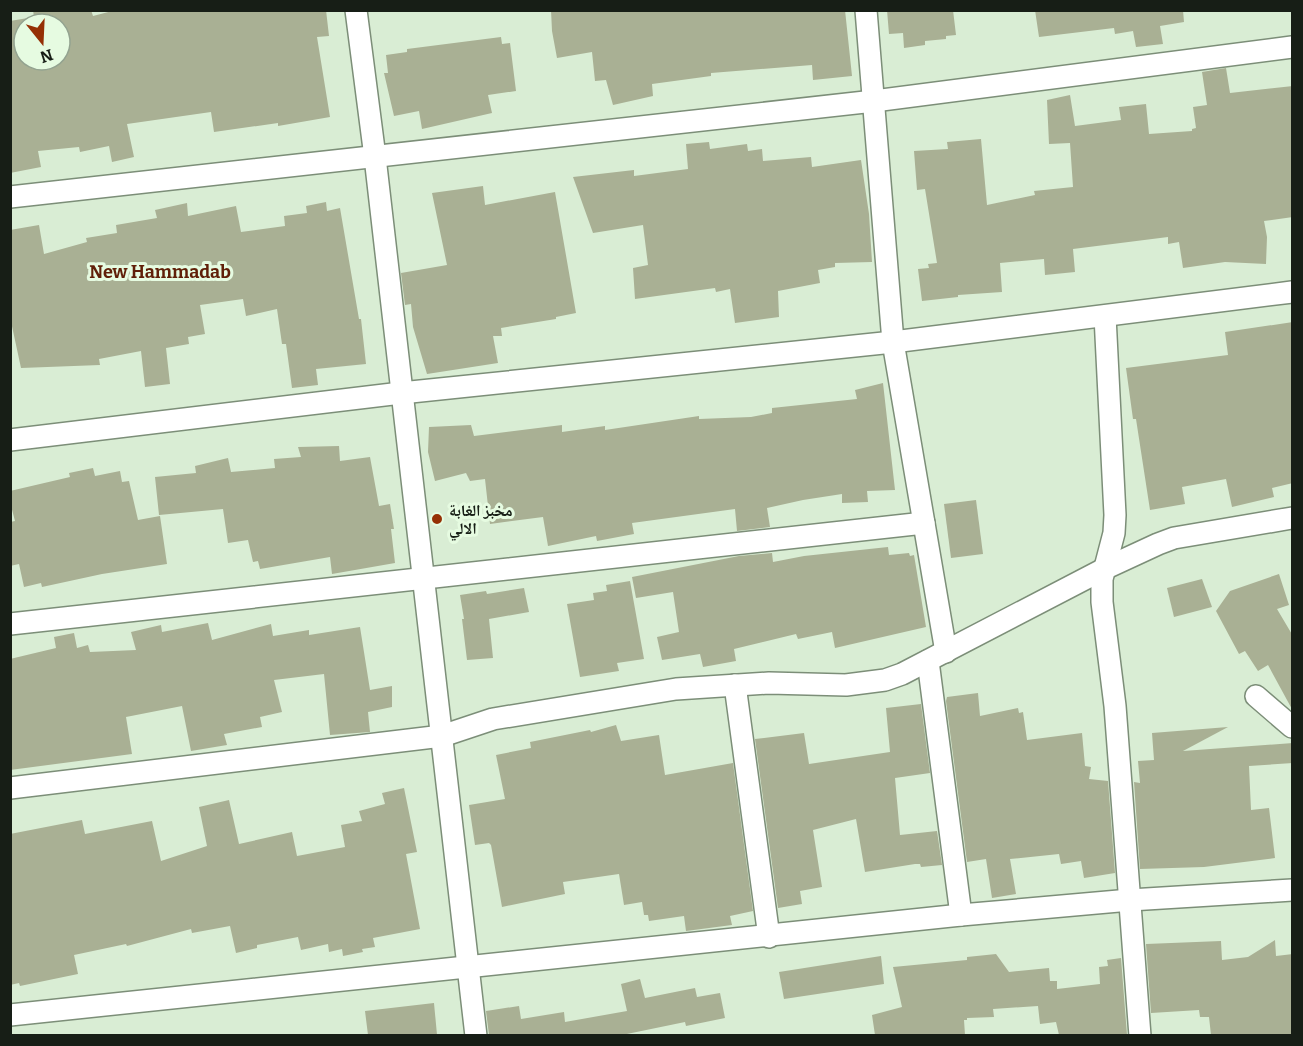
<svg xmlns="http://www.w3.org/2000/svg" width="1303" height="1046" font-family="Bitter,'Noto Naskh Arabic',serif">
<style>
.building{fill:#a9b094;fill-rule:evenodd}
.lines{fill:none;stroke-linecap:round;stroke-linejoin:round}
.street-casing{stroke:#7c8e78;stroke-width:24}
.street{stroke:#fff;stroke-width:21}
.poi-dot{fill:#953005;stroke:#e6fbe1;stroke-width:2}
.labels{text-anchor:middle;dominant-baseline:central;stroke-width:6;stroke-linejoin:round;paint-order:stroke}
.poi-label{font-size:16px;font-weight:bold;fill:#171e16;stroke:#e6fbe1;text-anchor:start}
.neighbourhood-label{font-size:18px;font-weight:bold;fill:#601f08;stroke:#e6fbe1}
</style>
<rect width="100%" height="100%" fill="#d9edd4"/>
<g class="building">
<path d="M33 10H91L93 16 116 10H326L329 36 317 37 330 117 278 126V123L214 132 211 112 127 124 134 157 112 162 109 146 80 152 79 147 38 151 41 167 10 173V21L34 17ZM24 24H60V60H24Z"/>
<polygon points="551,10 845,10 852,76 813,80 812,65 711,73 711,76 652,84 653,96 613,105 606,80 595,81 592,52 557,58 552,31"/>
<polygon points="887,10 953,10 956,35 946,36 946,39 925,41 925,45 904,48 903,33 889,34"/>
<polygon points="1035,10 1183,10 1184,22 1160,26 1163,44 1136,47 1133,31 1115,34 1114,28 1039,37"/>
<polygon points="501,37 502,44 510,43 516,91 488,95 492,113 422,129 419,111 394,116 384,73 388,73 386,55 407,52 407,49"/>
<polygon points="1226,68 1230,93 1293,86 1293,217 1264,221 1267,237 1266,264 1225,262 1183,268 1179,242 1168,244 1168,237 1073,249 1075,272 1045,275 1044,259 1000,263 1002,292 958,295 958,297 922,301 918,269 929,268 928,264 937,263 925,189 917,190 914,151 948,149 947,142 981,139 987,205 1035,195 1034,191 1073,187 1070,143 1049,144 1047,100 1070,95 1075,126 1121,120 1119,107 1146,104 1149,134 1192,131 1192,129 1196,128 1193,107 1207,105 1202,72"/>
<polygon points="709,142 710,149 747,144 748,151 762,149 763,161 811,157 812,167 861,160 869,214 872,262 835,263 835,267 818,270 820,283 778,291 779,317 735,323 730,289 716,292 715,288 635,299 633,268 648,265 643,225 593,233 573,177 634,170 634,176 688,169 686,144"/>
<polygon points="483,186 485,205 555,192 576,313 556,317 556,319 501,328 502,336 493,336 498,363 427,374 413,327 411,304 405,305 401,273 447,265 432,193"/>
<polygon points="326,202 327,211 340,208 359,319 361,319 366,364 316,369 318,385 292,388 286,344 282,344 277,309 246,316 243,299 200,305 205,334 188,337 189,344 166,348 170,384 145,387 141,351 99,359 100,365 21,368 10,317 10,230 39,225 44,254 87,242 86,238 117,233 116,225 157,218 155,210 187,203 188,216 236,206 241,232 285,226 284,216 307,213 306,206"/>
<polygon points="1293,322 1293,483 1272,488 1274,497 1232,507 1226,479 1182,487 1185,504 1150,510 1136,419 1133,419 1126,368 1228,355 1225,332"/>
<polygon points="883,383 895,490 867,491 868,502 842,503 842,494 803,500 767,508 770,527 737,531 735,509 632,523 634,534 597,541 596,536 548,546 543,517 490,524 485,479 470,481 466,473 435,481 428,452 429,427 471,425 474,436 562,425 562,432 605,426 605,430 699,416 699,419 751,417 772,413 772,408 857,399 855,390"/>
<polygon points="339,446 340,461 370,457 379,506 390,504 394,529 391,529 395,563 332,574 330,557 260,569 258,561 253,562 248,540 228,543 223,509 159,515 155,477 196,473 195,466 228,458 231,472 275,468 274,459 301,457 298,447"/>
<polygon points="93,468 95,476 120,471 122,482 129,481 138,520 160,516 167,564 102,574 42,587 41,583 24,587 19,564 10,566 10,522 15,521 10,502 10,491 70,477 69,473"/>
<polygon points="976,500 983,554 951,558 944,504"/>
<polygon points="888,547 889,555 909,553 910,556 914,555 926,627 835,648 832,632 798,639 796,634 734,649 736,661 703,667 700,654 662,660 657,637 679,632 673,592 636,598 632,577 739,556 772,553 773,562 804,556"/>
<polygon points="1279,574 1289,605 1277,609 1293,636 1293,711 1268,665 1258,671 1245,651 1239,654 1216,611 1230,591"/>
<polygon points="1202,579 1212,607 1174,617 1167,588"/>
<polygon points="630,581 644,659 617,663 619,671 580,677 567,604 594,600 593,593 607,591 606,585"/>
<polygon points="524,588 529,612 489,619 493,658 467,660 462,619 464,619 460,595 486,591 487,594"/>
<polygon points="208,623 212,640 271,624 273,636 309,630 309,635 360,627 370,690 392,686 392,707 368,712 370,732 330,735 324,674 274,680 282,712 260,717 262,727 224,734 227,745 191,751 182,706 126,717 132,754 10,770 10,659 56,648 54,637 74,633 77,648 88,645 90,652 136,650 131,632 161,625 162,632"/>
<polygon points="978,693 980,716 1018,708 1019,713 1023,712 1027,740 1082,733 1085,766 1091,767 1089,779 1108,781 1115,873 1084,878 1081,861 1061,864 1059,854 1010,859 1016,894 992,898 986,859 967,862 946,701 947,697"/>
<polygon points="921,704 930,773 895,778 900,835 937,831 942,865 921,867 920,864 915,864 865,872 856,819 813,830 822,887 800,891 802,904 778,908 755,739 804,733 809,764 890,752 886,708"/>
<polygon points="616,725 621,741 659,735 665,775 733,763 753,911 730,916 732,925 686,931 684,916 649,921 648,915 644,915 642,902 624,905 619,874 563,882 565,894 502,907 491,845 489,843 475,845 469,805 505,799 496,755 531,748 530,742 590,730 591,732"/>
<polygon points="1228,727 1183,751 1293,743 1293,763 1249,766 1251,810 1269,808 1275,858 1204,867 1140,869 1134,782 1140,783 1138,761 1154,760 1152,733"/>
<polygon points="404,788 417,852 406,854 420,929 373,938 375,947 362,949 363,952 343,956 342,949 329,952 328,944 301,950 298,937 257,945 257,948 236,953 230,926 192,933 191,929 127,946 126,944 74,955 78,974 20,986 19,983 10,985 10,834 82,820 85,834 152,821 161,861 207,846 199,807 229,800 239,844 292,832 297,856 345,847 341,825 362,821 359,811 385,804 382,793"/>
<polygon points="1275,940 1276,956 1293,954 1293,1035 1211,1035 1209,1017 1200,1017 1199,1010 1151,1013 1146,944 1221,941 1222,960 1248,957"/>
<polygon points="996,954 1009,972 1049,968 1050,981 1057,981 1057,989 1100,984 1099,967 1108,966 1107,960 1121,958 1127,1035 1059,1035 1056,1022 1040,1024 1038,1006 993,1009 994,1017 967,1018 967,1020 964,1020 965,1035 875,1035 872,1015 902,1007 893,967 967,960 967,957"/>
<polygon points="881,956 884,984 784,999 779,972"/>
<polygon points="640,979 645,998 695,988 697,997 720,993 725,1018 686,1026 685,1022 622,1035 489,1035 486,1011 519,1006 521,1019 564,1012 565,1022 627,1011 621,984"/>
<polygon points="434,1003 437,1035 368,1035 365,1011"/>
</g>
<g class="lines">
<defs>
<g id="street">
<polyline points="356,10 375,157 476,1036"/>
<polyline points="866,10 893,342 946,652"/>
<polyline points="10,197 874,101 1292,47"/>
<polyline points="1105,316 1115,515 1114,533 1102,579 1102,602 1115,706 1140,1036"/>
<polyline points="10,440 401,393 893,342 1292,292"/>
<polyline points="10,624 924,523"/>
<polyline points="928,661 961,915"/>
<polyline points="735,685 769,937"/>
<polyline points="1256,696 1292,727"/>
<polyline points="10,788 442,736 493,719 676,689 769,683 846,685 885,680 902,674 1104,569 1158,544 1174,538 1292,518"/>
<polyline points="10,1015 961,915 1130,900 1292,890"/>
</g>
</defs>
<use href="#street" class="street-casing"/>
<use href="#street" class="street"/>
</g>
<circle class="poi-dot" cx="437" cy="519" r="6"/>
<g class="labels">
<g class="poi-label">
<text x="449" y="510">مخبز الغابة<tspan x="449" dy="18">الالي</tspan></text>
</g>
<g class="neighbourhood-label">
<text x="160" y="272">New Hammadab</text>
</g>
</g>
<rect width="1303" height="1046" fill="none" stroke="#171e16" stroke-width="24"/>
<g transform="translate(42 42) rotate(162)"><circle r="28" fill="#e6fbe1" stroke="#93a390" stroke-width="1.5"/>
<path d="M0-4.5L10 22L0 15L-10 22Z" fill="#953005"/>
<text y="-9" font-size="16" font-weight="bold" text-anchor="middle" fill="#171e16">N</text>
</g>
</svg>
